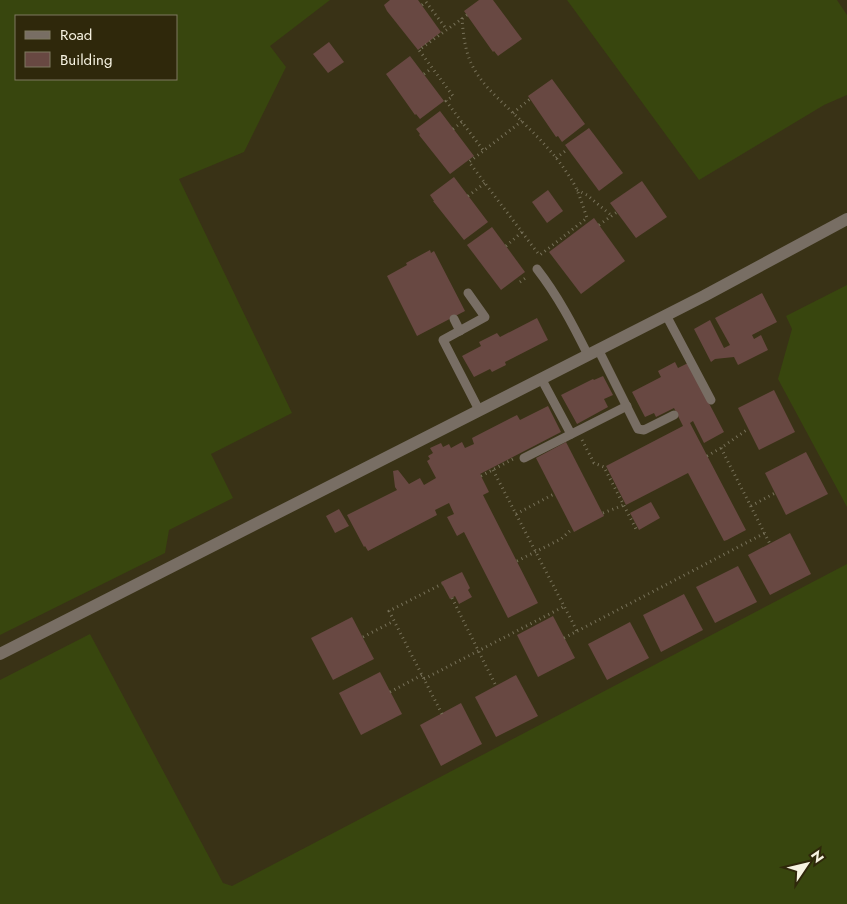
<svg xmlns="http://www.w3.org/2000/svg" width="847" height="904" font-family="Jost,sans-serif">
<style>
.grass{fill:#38460e;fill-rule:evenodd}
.building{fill:#684842}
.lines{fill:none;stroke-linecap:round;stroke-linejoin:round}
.path{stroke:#78725a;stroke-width:3;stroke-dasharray:1 4;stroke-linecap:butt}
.service{stroke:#786e64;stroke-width:9}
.minor{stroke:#786e64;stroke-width:12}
</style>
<rect width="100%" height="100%" fill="#393216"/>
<g class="grass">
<path d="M0 0H330L270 46 286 67 244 152 179 179 292 413 211 454 233 498 169 530 165 553 0 635ZM16 16H176V79H16Z"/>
<polygon points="567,0 837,0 847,15 847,95 824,105 699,180"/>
<polygon points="847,285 847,507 778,379 792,329 786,316"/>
<polygon points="847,564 847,904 0,904 0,680 90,634 223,883 232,886"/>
</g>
<g class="building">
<polygon points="390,0 418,0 441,32 418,50 387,11 384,5"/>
<polygon points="479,0 493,0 522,39 498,56 494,51 493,52 464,11"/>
<polygon points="329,42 344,62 328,73 313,54"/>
<polygon points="410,56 444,101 420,119 416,114 415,115 386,74"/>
<polygon points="552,79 585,124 562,142 558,136 556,137 528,96"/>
<polygon points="440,111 474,156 450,174 419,135 420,134 416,129"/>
<polygon points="589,128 623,173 599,191 565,145"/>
<polygon points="454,177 488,222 464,240 433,201 434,201 430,195"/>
<polygon points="642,181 667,217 636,238 610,203"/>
<polygon points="548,190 563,211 547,223 532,202"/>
<polygon points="594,218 625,261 581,294 549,252"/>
<polygon points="492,227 525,272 501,290 467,245"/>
<polygon points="430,250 431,253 434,251 465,311 417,336 387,276 407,265 406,263"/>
<polygon points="762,293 777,322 752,335 754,339 761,335 768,350 738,365 734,357 715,359 711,362 694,329 710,320 724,348 730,345 715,318"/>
<polygon points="537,318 548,340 505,362 506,365 492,372 490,369 474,377 462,356 481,346 479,342 497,333 500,337"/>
<polygon points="675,362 678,368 688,363 724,432 704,443 693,421 690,423 746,530 727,540 724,541 688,473 626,505 606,466 683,426 674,408 656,417 654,413 645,417 632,392 661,377 658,371"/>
<polygon points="603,376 613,395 604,399 608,407 577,424 561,395 593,379 594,380"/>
<polygon points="774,390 795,432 759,450 738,408"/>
<polygon points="548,406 561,432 480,474 489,492 483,495 538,603 508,618 464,532 457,536 447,517 454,514 449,503 435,510 437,515 368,551 365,546 364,547 347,515 397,490 395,487 393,471 398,470 409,484 420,478 424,485 436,478 427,461 430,459 428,456 433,453 430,448 441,443 443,447 449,444 451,448 462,442 465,448 474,444 472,438 517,415 520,420"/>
<polygon points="566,442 604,516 574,532 536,458"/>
<polygon points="806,452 828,494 786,515 765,473"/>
<polygon points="651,502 660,518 639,530 630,513"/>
<polygon points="339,509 349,526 335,533 326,516"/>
<polygon points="790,533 811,574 770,595 748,555"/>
<polygon points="738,566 757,602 715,623 696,587"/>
<polygon points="462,572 470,588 468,590 472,597 459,604 455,596 450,599 441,582"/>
<polygon points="684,594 703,630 661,652 643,615"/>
<polygon points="553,616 575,658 538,677 517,635"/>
<polygon points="352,617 374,659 333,680 311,638"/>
<polygon points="630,622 649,658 607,680 588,644"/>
<polygon points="380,672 402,714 361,735 339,693"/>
<polygon points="516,675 538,716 496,737 475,697"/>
<polygon points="461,703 482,744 441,766 420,725"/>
</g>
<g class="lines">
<g class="path">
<polyline points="422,5 426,2 447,30"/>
<polyline points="467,15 419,50 453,96 446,101 483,150"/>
<path d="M462 18C463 33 465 50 471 63 480 83 498 98 513 113 533 132 554 152 569 176 578 188 582 204 587 218L540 255"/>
<polyline points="424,74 432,68"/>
<polyline points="513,113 530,99"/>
<polyline points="522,121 469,162 540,256"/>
<polyline points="453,129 462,122"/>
<polyline points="556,158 568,149"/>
<polyline points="577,190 587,195 612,216"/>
<polyline points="468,196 485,183"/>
<polyline points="599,225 617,212"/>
<polyline points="506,246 522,232"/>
<polyline points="520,282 527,277"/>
<polyline points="582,440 594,463 604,467 636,529"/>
<polyline points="721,448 770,544"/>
<polyline points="707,456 721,448 748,429"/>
<polyline points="493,470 577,631"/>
<polyline points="481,476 513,459"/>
<polyline points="751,506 775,493"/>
<polyline points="603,513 624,505"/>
<polyline points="516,514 554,494"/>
<polyline points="517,561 561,539 572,529"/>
<polyline points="452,598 496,686"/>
<polyline points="363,637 394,621"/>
<polyline points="564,638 765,533"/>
<polyline points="424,679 563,607"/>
<polyline points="390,692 422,675"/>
<polyline points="442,714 389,611 442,584"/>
</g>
<g class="service">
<path d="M537 269C558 296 573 325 588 355"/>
<polyline points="468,293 485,317 443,340 479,410"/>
<polyline points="666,315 711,400"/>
<polyline points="454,319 460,331"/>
<polyline points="598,349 638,429 644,430 674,415"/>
<polyline points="541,378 571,434"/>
<polyline points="524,458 627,406"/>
</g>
<polyline class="minor" points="0,654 704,296 847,219"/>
</g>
<rect x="15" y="15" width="162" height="65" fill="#2f280b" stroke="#7f7961"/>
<rect x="25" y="31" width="25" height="8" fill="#786e64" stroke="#7f7961"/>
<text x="60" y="40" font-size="15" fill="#f7f3e2">Road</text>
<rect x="25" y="52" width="25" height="15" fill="#684842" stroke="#7f7961"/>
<text x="60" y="65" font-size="15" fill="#f7f3e2">Building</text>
<g transform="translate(807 864) rotate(55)" stroke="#2f280b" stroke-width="4" paint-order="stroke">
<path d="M0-4L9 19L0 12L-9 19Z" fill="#f7f3e2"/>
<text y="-8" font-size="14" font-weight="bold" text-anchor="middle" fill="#f7f3e2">N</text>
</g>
</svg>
